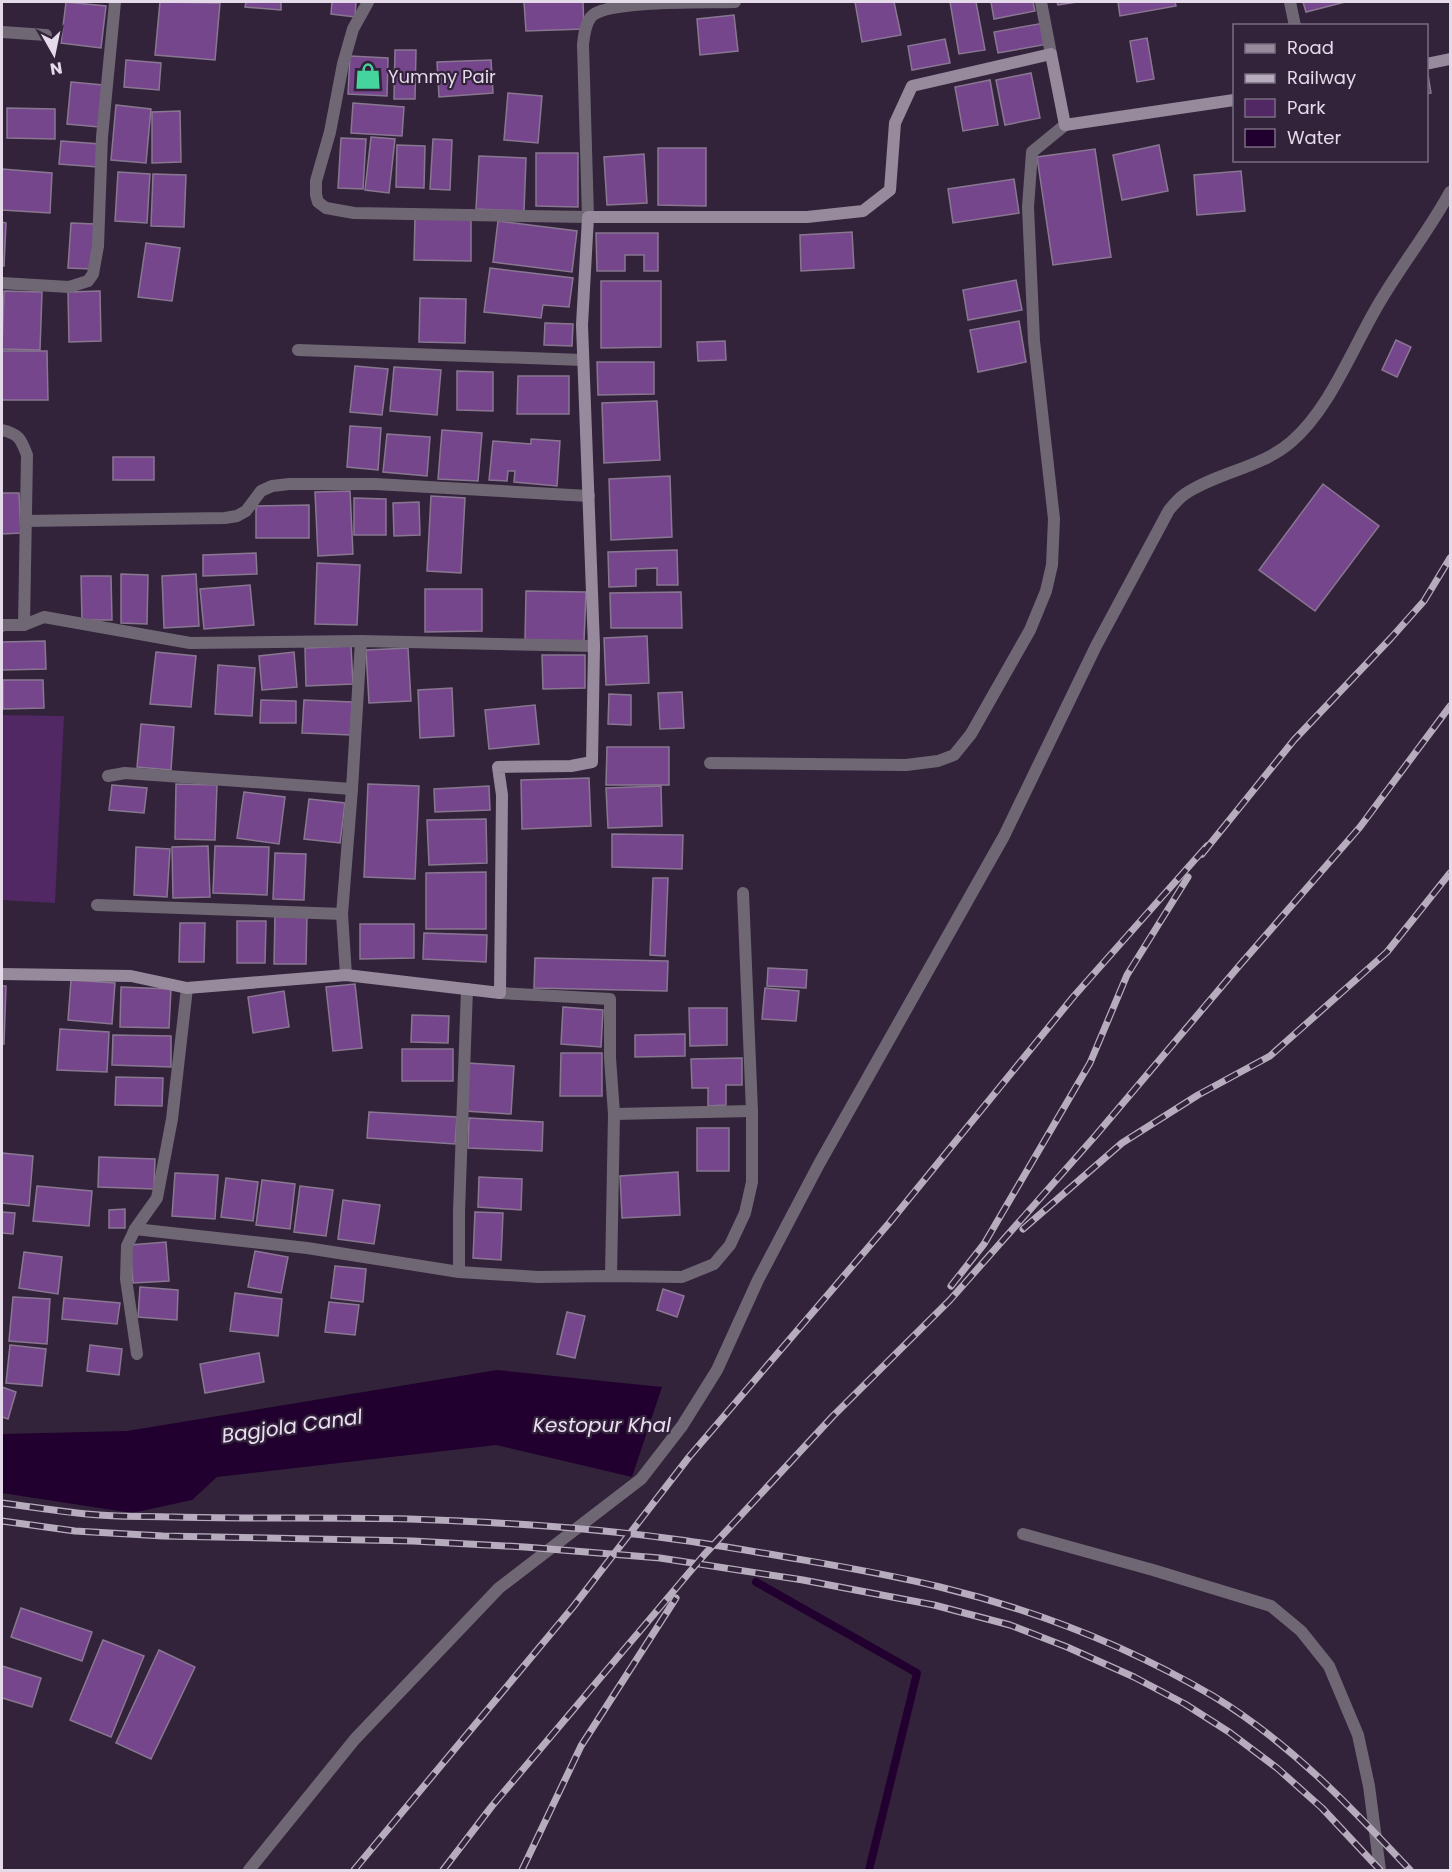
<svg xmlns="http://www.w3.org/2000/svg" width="1452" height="1872" font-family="Poppins,sans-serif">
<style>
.green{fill:#512764}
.water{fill:#21002f}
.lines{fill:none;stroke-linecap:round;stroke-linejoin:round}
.stream{stroke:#21002f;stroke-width:8}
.building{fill:#75468b;stroke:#897792;stroke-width:1.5}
.lane{stroke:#6f6874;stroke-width:12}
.street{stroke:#6f6874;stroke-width:12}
.secondary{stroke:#978a9d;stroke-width:12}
.rail-casing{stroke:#b7acbe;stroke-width:7}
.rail{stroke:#32233a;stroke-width:4.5;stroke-dasharray:14;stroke-linecap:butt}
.labels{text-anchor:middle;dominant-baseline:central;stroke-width:4.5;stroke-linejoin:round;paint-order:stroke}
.poi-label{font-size:18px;fill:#e4daea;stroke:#32233a;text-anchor:start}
.water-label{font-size:20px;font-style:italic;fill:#ebdef2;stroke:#32233a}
</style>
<rect width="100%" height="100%" fill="#32233a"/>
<polygon class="green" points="2,715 64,716 55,903 2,900"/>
<polygon class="water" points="497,1370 662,1387 632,1477 496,1445 217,1477 192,1500 132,1513 2,1493 2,1434 127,1431"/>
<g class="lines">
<polyline class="stream" points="756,1582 917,1673 869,1870"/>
</g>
<g class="building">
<polygon points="66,2 106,6 101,48 61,43"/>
<polygon points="160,2 220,3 215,60 155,55"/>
<polygon points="246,2 281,2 281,10 245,7"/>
<polygon points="332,2 356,2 355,17 331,14"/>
<polygon points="524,2 583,2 584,29 526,31"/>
<polygon points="855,2 894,2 901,35 862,42"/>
<polygon points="950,2 976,2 985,50 959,54"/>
<polygon points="991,2 1033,2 1035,11 994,19"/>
<polygon points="1057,2 1077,2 1058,5"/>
<polygon points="1118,2 1175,2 1176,6 1120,16"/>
<polygon points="1303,2 1345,2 1306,12"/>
<polygon points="734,15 738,51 700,55 697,19"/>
<polygon points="1044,23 1048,44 998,53 994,32"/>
<polygon points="1147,38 1154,79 1137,82 1130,41"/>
<polygon points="945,39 950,63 912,70 908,46"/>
<polygon points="395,50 416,50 415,99 394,99"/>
<polygon points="350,56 388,58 387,96 348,94"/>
<polygon points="126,60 161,63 159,90 124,87"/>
<polygon points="491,60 493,93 439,97 437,62"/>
<polygon points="1427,69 1431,93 1426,94 1426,70"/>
<polygon points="1031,73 1040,118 1005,125 996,80"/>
<polygon points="990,80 998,125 963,131 955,87"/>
<polygon points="71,82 103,85 99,127 67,124"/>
<polygon points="508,93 542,96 538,143 504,140"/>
<polygon points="353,103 404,107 402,136 351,133"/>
<polygon points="116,105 151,109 146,163 111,160"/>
<polygon points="7,108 55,109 55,139 7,138"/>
<polygon points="180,111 181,162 152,163 152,112"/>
<polygon points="371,137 395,139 389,193 365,190"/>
<polygon points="341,138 366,139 363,189 338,188"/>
<polygon points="433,139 452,140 450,190 430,189"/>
<polygon points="61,141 100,144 98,167 59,164"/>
<polygon points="397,145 425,146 424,188 396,187"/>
<polygon points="1159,145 1168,191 1122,200 1113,155"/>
<polygon points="658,148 706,148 706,206 658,205"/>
<polygon points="1095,149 1111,257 1053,265 1037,157"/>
<polygon points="536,153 578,153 578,207 536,206"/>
<polygon points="644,154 647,203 607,205 604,157"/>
<polygon points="479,156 526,158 524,211 476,209"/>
<polygon points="2,169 52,173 50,213 2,210"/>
<polygon points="1241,171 1245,211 1197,215 1194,175"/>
<polygon points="118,172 150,174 147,223 115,221"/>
<polygon points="153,174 186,175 184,227 151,226"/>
<polygon points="1014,179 1019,213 953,223 948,189"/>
<polygon points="415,217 471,218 471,261 414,260"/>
<polygon points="498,221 577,231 572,272 493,262"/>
<polygon points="2,222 6,223 4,266 2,266"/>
<polygon points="71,223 95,224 92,269 68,268"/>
<polygon points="852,232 854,268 801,271 800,235"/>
<polygon points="596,233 658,233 658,271 644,271 644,255 625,255 625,271 597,271"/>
<polygon points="146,243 180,248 172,301 138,297"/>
<polygon points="490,268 573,278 569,307 543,305 541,318 484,312"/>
<polygon points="1016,280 1022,310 968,320 963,290"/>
<polygon points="601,281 661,281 661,347 601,348"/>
<polygon points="4,291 42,292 40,350 2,349"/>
<polygon points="100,291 101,341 69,342 68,292"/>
<polygon points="420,298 466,299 465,343 419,342"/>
<polygon points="1019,321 1026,362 978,372 970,330"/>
<polygon points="545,323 573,324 572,346 544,345"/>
<polygon points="1396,340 1411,347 1397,377 1382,370"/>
<polygon points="725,341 726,360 698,361 697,342"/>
<polygon points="2,351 47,351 48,400 2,400"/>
<polygon points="597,362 654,362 654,394 598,395"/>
<polygon points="355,366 388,369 382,415 350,412"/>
<polygon points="394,367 441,370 437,415 390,411"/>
<polygon points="457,371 493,372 493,411 457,410"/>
<polygon points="518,376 569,376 569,414 517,414"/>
<polygon points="657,401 660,460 604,463 602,403"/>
<polygon points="350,426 381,428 378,470 347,467"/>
<polygon points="442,430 482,433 478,481 438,479"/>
<polygon points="387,434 430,437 427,476 383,472"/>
<polygon points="531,439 560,441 557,486 514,482 515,471 508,471 507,481 489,480 493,441 531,444"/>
<rect x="113" y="457" width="41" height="23"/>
<polygon points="670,476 672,537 611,540 609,479"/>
<polygon points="1323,484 1379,526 1315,611 1259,570"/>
<polygon points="350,491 353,554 318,556 315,492"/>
<polygon points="2,493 19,493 21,533 2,534"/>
<polygon points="431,496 465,498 461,573 427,571"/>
<polygon points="354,498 386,499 386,535 354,535"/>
<polygon points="419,502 420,535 394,536 393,503"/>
<polygon points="309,505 309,538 256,538 256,506"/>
<polygon points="677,550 678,585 657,585 657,568 636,569 636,586 609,587 608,552"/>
<polygon points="256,553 257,574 203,576 203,555"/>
<polygon points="317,563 360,565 357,625 315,624"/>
<polygon points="121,574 148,575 147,624 121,623"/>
<polygon points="196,574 199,626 164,628 162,576"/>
<polygon points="81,576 111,576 112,620 82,620"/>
<polygon points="250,585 254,625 204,629 200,589"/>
<polygon points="425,589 482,589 482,631 425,632"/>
<polygon points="526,591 586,592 584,641 525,640"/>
<polygon points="681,592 682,628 611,628 610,593"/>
<polygon points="647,636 649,683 606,685 604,638"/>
<polygon points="45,641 46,669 2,670 2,642"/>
<polygon points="351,646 353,684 306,686 305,648"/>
<polygon points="408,648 411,701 369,703 366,650"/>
<polygon points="156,652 196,656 191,707 150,704"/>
<polygon points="294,652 297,687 262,690 259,656"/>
<polygon points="542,655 585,655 585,688 543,689"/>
<polygon points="218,665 255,668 252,716 215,714"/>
<polygon points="3,680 43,680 44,708 3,709"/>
<polygon points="452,688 454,736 420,738 418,690"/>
<polygon points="682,692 684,728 660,729 658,693"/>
<polygon points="609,694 631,695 631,725 608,724"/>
<polygon points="261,700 296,701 296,723 260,723"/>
<polygon points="304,700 352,702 351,735 302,733"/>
<polygon points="535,705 539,744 489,749 485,710"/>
<polygon points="141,724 174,727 171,770 137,767"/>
<polygon points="607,747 669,747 669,785 606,785"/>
<polygon points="589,778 591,826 522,829 521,780"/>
<polygon points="176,784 217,785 215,840 175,839"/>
<polygon points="368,784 419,786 415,879 364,877"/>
<polygon points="112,785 147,788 144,813 109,810"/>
<polygon points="489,786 490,810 435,812 434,789"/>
<polygon points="661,786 662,826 608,828 606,788"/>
<polygon points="244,792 285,797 279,844 237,838"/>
<polygon points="309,799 345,803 340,843 304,839"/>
<polygon points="486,819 487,863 429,865 427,820"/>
<polygon points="612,834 683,835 682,869 612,867"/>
<polygon points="208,846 210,897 173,898 172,847"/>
<polygon points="215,846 269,847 267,895 213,893"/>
<polygon points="136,847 170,849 167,897 134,895"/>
<polygon points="275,853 306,854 304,900 273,899"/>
<polygon points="486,872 486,929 426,929 426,873"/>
<polygon points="653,878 668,878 665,956 650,955"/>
<polygon points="275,915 307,916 306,964 274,964"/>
<polygon points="237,921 266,921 265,963 237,963"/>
<polygon points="180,923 205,923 204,962 179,962"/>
<polygon points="360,924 414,924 414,958 360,959"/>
<polygon points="424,933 487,935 486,962 423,959"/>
<polygon points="535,958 668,961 667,991 534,988"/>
<polygon points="768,968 807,970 806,988 767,986"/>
<polygon points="71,980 115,983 112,1024 68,1020"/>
<polygon points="355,984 362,1048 333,1051 326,987"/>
<polygon points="2,986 6,986 4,1044 2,1044"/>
<polygon points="121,987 171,989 169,1028 120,1027"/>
<polygon points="765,988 799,991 796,1021 762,1019"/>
<polygon points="284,991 289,1027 253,1033 248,997"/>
<polygon points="563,1007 603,1010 601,1047 561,1044"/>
<polygon points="689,1008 727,1008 727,1045 690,1046"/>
<polygon points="412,1015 449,1016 448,1043 411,1042"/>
<polygon points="60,1029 109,1032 107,1072 57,1070"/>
<polygon points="685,1034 685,1056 635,1057 635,1035"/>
<polygon points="113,1035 171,1036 171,1067 112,1065"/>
<rect x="402" y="1049" width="51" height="32"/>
<polygon points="561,1053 602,1053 602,1096 560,1096"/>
<polygon points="742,1058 742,1085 726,1085 726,1105 708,1106 708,1088 692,1088 691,1059"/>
<polygon points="468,1063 514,1066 511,1114 465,1111"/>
<polygon points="116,1077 163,1078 162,1106 115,1105"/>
<polygon points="369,1112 457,1117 455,1144 367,1138"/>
<polygon points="469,1118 543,1122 542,1151 468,1148"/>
<rect x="697" y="1128" width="32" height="43"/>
<polygon points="2,1153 33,1156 29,1206 2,1203"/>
<polygon points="99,1157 155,1159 154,1189 98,1187"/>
<polygon points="678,1172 680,1215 622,1218 620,1176"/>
<polygon points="175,1173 218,1175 215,1219 172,1216"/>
<polygon points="479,1177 522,1179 521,1210 478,1207"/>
<polygon points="226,1178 258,1182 253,1221 221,1217"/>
<polygon points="262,1180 295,1184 290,1229 256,1225"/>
<polygon points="37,1186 92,1191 89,1226 33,1221"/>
<polygon points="300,1186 333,1190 326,1236 294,1232"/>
<polygon points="343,1200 380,1205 374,1244 338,1239"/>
<polygon points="125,1209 125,1228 109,1228 109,1210"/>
<polygon points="2,1212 15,1213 13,1234 2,1233"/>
<polygon points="475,1212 503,1213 501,1260 473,1258"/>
<polygon points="166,1242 169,1281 133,1283 130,1245"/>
<polygon points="255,1251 288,1257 281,1293 248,1287"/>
<polygon points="24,1252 62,1257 58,1294 19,1288"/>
<polygon points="335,1266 366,1269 363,1302 331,1298"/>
<polygon points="140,1287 178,1290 177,1320 138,1317"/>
<polygon points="663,1289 684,1296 677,1317 657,1310"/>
<polygon points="235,1293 282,1299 278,1336 230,1331"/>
<polygon points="13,1297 50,1299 47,1344 9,1341"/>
<polygon points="64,1298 120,1303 117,1324 62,1319"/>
<polygon points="329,1302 359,1305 355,1335 325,1332"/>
<polygon points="567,1312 585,1316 575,1358 557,1354"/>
<polygon points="10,1345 46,1349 42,1386 6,1383"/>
<polygon points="90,1345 122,1349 119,1375 87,1371"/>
<polygon points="259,1353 264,1382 205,1393 200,1364"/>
<polygon points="2,1387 16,1392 8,1419 2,1417"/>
<polygon points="21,1608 92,1632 82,1661 11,1637"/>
<polygon points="103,1640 144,1656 111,1737 70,1720"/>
<polygon points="159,1650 195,1667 151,1759 116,1743"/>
<polygon points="2,1666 41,1678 32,1707 2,1698"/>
</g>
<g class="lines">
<g class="lane">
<polyline points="1023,1534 1153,1570 1271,1606 1301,1631 1329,1666 1358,1735 1369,1786 1380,1870"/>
<path d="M249 1870 355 1739 499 1588 641 1479 682 1426 717 1370 758 1280 819 1164 1004 836 1096 646 1169 510C1174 504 1179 498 1185 494 1218 472 1261 468 1291 442 1331 408 1354 344 1381 300 1403 263 1430 229 1450 192"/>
</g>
<g class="street">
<path d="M368 2 353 29 343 64 330 132 316 181V195L318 202 326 208 354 213 588 217 583 45C584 36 585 22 593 15 612 0 706 3 735 2"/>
<polyline points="1041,2 1051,54"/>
<polyline points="1290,2 1295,26"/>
<polyline points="2,32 46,35"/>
<polyline points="2,283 69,287 88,281 93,274 98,246 102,137 115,2"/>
<polyline points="298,350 583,360"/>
<path d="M2 430C19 434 21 439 27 455L24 625"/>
<polyline points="25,521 225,518 237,516 246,511 261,491 272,486 289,484 375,484 589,496"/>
<polyline points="2,626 3,625 24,625 44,617 190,643 361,641 594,646"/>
<polyline points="710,763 906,765 938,761 954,755 971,734 1030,630 1046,591 1052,565 1054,519 1034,341 1028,207 1032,152 1065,125"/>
<polyline points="108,776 125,773 352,789"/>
<polyline points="97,905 342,914"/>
<polyline points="346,975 342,914 352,789 361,641"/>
<polyline points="500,993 610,999 610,1058 614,1114 611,1276"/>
<polyline points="614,1114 752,1111"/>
<polyline points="135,1229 307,1248 459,1272 538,1277 611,1276 682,1277 714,1264 730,1245 745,1213 752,1182 752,1111 743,893"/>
<polyline points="459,1272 459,1212 467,989"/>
<polyline points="137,1354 126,1279 127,1246 135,1229 157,1198 172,1119 187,988"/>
</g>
<g class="secondary">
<polyline points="1426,64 1450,59"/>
<polyline points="2,974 131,976 187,988 346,975 500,993 502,795 498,767 571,766 592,762 594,646 582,325 588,217 807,217 863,211 890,190 895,123 912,86 1051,54 1065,125 1234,100"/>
</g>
<defs>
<g id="rail">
<polyline points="1202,854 1294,740 1391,638 1424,601 1450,558"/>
<polyline points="1023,1229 1122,1143 1198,1095 1270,1056 1387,952 1450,873"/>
<polyline points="951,1286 984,1244 1090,1063 1127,975 1188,877"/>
<path d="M2 1503C34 1507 66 1513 99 1515 124 1517 149 1516 175 1517 253 1519 331 1517 409 1519 497 1522 585 1527 673 1539 705 1543 737 1549 769 1554 826 1564 884 1573 940 1587 1035 1610 1128 1646 1213 1696 1289 1742 1350 1806 1410 1870"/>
<polyline points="2,1521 75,1531 163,1536 413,1541 525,1547 660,1558 803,1580 934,1605 1010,1625 1067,1647 1134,1677 1185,1704 1229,1732 1277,1768 1322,1808 1380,1870"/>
<polyline points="354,1870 573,1607 689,1457 890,1222 1074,996 1207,846"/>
<polyline points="443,1870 492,1806 704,1555 833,1416 950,1300 1096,1135 1239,966 1360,827 1450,706"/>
<polyline points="522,1870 581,1746 676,1598"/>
</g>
</defs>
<use href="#rail" class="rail-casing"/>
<use href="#rail" class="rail"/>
</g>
<defs>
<symbol id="shop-bare" viewBox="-9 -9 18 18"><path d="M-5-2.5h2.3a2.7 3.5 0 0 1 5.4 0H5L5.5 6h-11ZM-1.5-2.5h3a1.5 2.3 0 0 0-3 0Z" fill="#46d49e" stroke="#32233a" stroke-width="2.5" paint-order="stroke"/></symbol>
</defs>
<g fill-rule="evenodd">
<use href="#shop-bare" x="349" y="57" width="38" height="38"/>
</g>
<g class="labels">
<g class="poi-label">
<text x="388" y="76">Yummy Pair</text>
</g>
<g class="water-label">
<text x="602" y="1425">Kestopur Khal</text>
<text transform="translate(292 1426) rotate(-8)">Bagjola Canal</text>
</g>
</g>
<rect width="1452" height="1872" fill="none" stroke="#e4daea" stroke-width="6"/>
<rect x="1233" y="24" width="195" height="138" fill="#32233a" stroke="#796c80" stroke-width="1.5"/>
<rect x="1245" y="44" width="30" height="9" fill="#978a9d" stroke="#796c80" stroke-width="1.5"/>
<text x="1287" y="54" font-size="18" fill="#e4daea">Road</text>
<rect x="1245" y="74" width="30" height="9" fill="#b7acbe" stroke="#796c80" stroke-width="1.5"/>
<text x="1287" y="84" font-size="18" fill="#e4daea">Railway</text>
<rect x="1245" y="99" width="30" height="18" fill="#512764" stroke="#796c80" stroke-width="1.5"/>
<text x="1287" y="114" font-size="18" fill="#e4daea">Park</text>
<rect x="1245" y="129" width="30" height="18" fill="#21002f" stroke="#796c80" stroke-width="1.5"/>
<text x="1287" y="144" font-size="18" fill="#e4daea">Water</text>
<g transform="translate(54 54) rotate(171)" stroke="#32233a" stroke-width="4.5" paint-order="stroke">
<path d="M0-4.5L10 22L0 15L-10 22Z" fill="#e4daea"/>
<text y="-9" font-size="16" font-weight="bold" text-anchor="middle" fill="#e4daea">N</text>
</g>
</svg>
